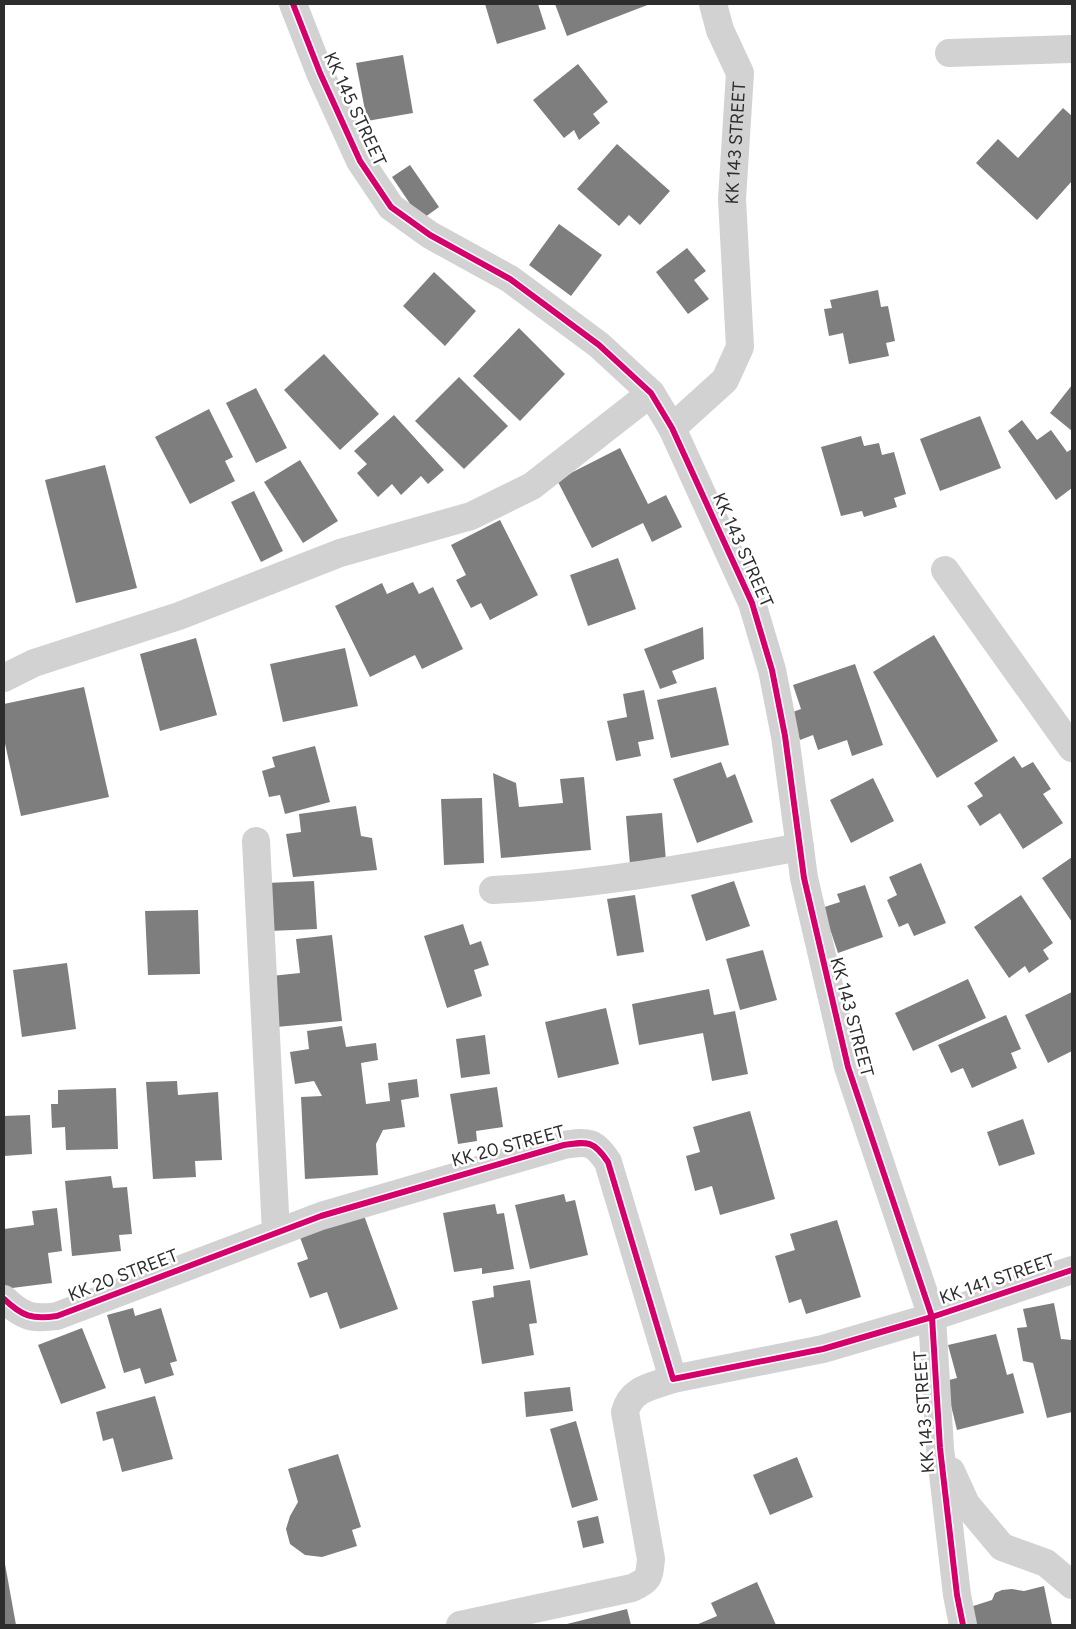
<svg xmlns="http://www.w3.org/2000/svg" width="1076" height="1629" font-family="Figtree,sans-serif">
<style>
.building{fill:#7e7e7e}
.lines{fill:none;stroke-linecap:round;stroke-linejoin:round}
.street{stroke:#d2d2d2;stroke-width:28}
.cycleway-casing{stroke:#fff;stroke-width:9}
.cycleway{stroke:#d6006c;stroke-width:6}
.labels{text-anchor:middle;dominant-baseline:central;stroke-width:5;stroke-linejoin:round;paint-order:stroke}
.street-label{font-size:18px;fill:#2d2d2d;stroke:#fff}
</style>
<rect width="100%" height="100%" fill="#fff"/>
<g class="building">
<polygon points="485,4 538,4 546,29 497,44"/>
<polygon points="555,4 650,4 567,36"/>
<polygon points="403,55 413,113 367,121 356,63"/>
<polygon points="578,64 608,102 593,114 600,123 579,140 574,130 564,138 533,100"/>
<polygon points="1063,108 1072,116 1072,181 1037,220 976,163 998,139 1018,158"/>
<polygon points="617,144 670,191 640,225 629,215 619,226 577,189"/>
<polygon points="410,165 439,207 421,220 392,177"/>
<polygon points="559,224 602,255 571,296 529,265"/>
<polygon points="687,248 706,271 694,280 709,299 688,314 656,272"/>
<polygon points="434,272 476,311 445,346 403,306"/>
<polygon points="878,290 881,307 888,306 895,341 886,343 889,356 849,364 843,333 829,336 824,309 832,308 830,300"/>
<polygon points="519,328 565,374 520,421 473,376"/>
<polygon points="324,354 379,414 340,450 284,390"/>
<polygon points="459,377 508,426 464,469 415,421"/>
<polygon points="1072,385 1072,431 1050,413"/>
<polygon points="256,388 287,448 256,463 226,403"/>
<polygon points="209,409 233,457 225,461 235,481 190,504 155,437"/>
<polygon points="394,415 444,470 428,484 421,476 401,495 392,484 378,497 357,473 367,464 354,451"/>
<polygon points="980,416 1001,468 940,491 920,439"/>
<polygon points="1022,420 1037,440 1051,430 1067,452 1072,449 1072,488 1056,500 1008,431"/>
<polygon points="861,436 864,446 879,443 882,455 894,452 906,494 894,498 897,507 864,517 862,511 841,516 821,447"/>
<polygon points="620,448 648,504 666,495 682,527 652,542 643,523 592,548 557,480"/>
<polygon points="300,460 338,521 303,543 264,482"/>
<polygon points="105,465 137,588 76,603 45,480"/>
<polygon points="254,491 283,551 261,562 231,502"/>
<polygon points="500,520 538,595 490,620 481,603 471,608 456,580 466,575 451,545"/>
<polygon points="618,558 636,609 588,626 570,575"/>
<polygon points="413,582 419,594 433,587 463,649 422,669 415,655 370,677 335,606 382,583 387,594"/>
<polygon points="703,627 704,659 672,671 677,683 660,689 644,649"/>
<polygon points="934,635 998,741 937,778 873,672"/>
<polygon points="196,638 217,715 160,731 140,654"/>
<polygon points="345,648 358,706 283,722 270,664"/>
<polygon points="855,664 883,745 852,756 847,740 818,750 813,735 800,740 790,713 801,709 793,685"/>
<polygon points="84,687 109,797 21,816 4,739 4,704"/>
<polygon points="716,687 729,745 671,758 657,700"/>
<polygon points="644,690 654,739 638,742 641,756 616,761 607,721 627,717 623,694"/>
<polygon points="315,746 330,802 285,814 280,795 269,797 262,771 275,767 272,757"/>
<polygon points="1014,756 1022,768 1033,762 1051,789 1043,794 1063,823 1023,849 1000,813 980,826 967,806 983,796 974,783"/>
<polygon points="721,762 727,778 735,774 753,822 697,843 673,779"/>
<polygon points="493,773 516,783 519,807 563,803 560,779 584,777 591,850 501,858"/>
<polygon points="873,778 894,821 851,843 830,800"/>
<polygon points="482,798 484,863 444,865 441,799"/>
<polygon points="356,806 361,836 372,838 377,870 293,877 286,834 301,832 299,814"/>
<polygon points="662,813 666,861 630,865 626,816"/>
<polygon points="1072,857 1072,922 1042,878"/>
<polygon points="921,863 946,923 914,936 908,923 899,927 887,900 897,895 889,877"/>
<polygon points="314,881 317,929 269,931 266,883"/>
<polygon points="734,881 750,926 706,941 691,895"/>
<polygon points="865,885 883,937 838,953 831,932 815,910 840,902 837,894"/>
<polygon points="635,895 644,952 617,956 607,899"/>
<polygon points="1021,895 1053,943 1043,950 1049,959 1029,973 1025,966 1009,978 974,927"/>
<polygon points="198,910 200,974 148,975 145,911"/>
<polygon points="463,924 470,945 481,941 489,965 474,970 482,996 447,1008 424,936"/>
<polygon points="332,935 342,1021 276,1027 271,976 300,973 296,939"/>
<polygon points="763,950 777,1000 740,1010 726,959"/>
<polygon points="67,963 76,1029 22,1037 13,970"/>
<polygon points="968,979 986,1018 913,1051 895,1013"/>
<polygon points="709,989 714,1015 735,1011 748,1074 712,1081 703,1033 639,1045 632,1004"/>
<polygon points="1072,992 1072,1051 1048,1063 1025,1015"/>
<polygon points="606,1008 619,1064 558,1078 545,1022"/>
<polygon points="1006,1015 1021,1049 1011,1053 1017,1068 972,1088 963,1068 951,1073 938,1045"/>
<polygon points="342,1026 346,1047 376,1043 378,1060 361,1063 366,1104 390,1101 388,1083 417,1079 419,1097 401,1100 405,1127 383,1130 376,1144 378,1175 305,1179 301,1097 322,1096 314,1081 295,1084 290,1052 309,1049 307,1031"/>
<polygon points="485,1035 490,1074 461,1078 456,1039"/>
<polygon points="177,1081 178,1095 218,1092 222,1160 195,1161 196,1177 153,1179 146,1082"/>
<polygon points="497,1087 503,1127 476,1131 477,1141 458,1144 450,1094"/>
<polygon points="116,1088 118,1149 66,1150 65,1127 52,1128 51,1104 58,1104 58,1090"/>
<polygon points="750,1111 775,1199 720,1215 712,1186 695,1191 686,1156 700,1152 693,1127"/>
<polygon points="30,1115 32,1154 4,1156 4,1116"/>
<polygon points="1023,1119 1035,1154 999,1166 987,1132"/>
<polygon points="111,1176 113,1188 127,1187 132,1234 119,1235 121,1251 72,1256 65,1181"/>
<polygon points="564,1194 566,1202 575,1200 588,1255 530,1269 515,1205"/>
<polygon points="495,1204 497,1214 504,1213 514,1269 482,1274 482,1268 454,1272 443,1213"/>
<polygon points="57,1208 62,1251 48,1253 52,1283 4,1289 4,1229 34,1225 32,1211"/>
<polygon points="362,1210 398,1309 340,1329 327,1292 310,1298 297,1263 308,1259 298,1232"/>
<polygon points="837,1220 861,1297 806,1314 801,1299 789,1303 775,1256 795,1250 790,1234"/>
<polygon points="530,1280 537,1323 529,1324 534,1355 482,1364 472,1301 494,1297 493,1286"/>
<polygon points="1054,1303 1061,1339 1072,1340 1072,1412 1047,1418 1033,1363 1023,1361 1017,1328 1027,1327 1023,1309"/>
<polygon points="133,1308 135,1316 161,1308 177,1361 170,1363 174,1375 145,1384 140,1368 124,1373 107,1315"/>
<polygon points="82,1328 106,1388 61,1404 38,1345"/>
<polygon points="996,1334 1007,1375 1013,1373 1024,1413 957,1430 945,1381 957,1378 948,1345"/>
<polygon points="570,1387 573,1411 526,1417 524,1392"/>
<polygon points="155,1396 173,1459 122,1472 113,1438 103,1441 96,1412"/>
<polygon points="576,1421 598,1500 572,1508 550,1429"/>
<polygon points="338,1454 361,1527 352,1530 357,1546 322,1557 305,1555 290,1544 286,1529 290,1516 298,1502 288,1469"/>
<polygon points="797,1457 813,1497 770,1515 753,1475"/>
<polygon points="598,1516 604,1543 583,1548 577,1521"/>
<polygon points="4,1564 5,1564 16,1625 4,1625"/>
<polygon points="757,1582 776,1625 696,1625 717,1616 711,1603"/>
<polygon points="1044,1586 1052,1625 976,1625 970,1607 992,1600 995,1593 1002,1590 1012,1589 1024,1591"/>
<polygon points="627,1609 631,1625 563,1625"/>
</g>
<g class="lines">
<g class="street">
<polyline points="293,4 320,73 360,161 391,207 430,235 510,279 599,345 651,393 672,428 752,603 772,670 785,736 804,878 848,1067 932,1317 940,1448 957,1595 963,1625"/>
<polyline points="949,53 1072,49"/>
<path id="s1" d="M672 428 725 380 740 347 732 199 740 73 720 30 713 4"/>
<polyline points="945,570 1072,748"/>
<polyline points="4,678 34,663 179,616 340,553 471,516 532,486 651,393"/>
<polyline points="256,841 276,1232"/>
<path d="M493 890C597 885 698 866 800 847"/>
<path d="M4 1299C22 1316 32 1320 57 1316L321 1216 564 1145C588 1141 594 1141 608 1162L673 1379 823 1349 932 1317 1072 1270"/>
<polyline points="951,1471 966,1504 1002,1547 1046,1563 1072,1585"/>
<path d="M460 1625 632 1588C650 1580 649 1577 651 1559L625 1412C631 1388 652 1387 673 1379"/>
</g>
<defs>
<g id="cycleway">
<polyline points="293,4 320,73 360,161 391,207 430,235 510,279 599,345 651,393 672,428 752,603 772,670 785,736 804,878 848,1067 932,1317 940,1448 957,1595 963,1625"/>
<path d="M4 1299C22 1316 32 1320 57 1316L321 1216 564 1145C588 1141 594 1141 608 1162L673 1379 823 1349 932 1317 1072 1270"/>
</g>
</defs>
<use href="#cycleway" class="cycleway-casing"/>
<use href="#cycleway" class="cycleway"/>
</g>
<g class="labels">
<g class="street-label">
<text transform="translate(355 109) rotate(65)">KK 145 STREET</text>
<text stroke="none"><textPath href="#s1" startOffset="312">KK 143 STREET</textPath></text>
<text transform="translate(743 550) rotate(66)">KK 143 STREET</text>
<text transform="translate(852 1017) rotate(75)">KK 143 STREET</text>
<text transform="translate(508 1146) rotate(-15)">KK 20 STREET</text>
<text transform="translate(123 1275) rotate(-21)">KK 20 STREET</text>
<text transform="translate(997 1279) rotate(-19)">KK 141 STREET</text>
<text transform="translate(924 1412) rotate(-94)">KK 143 STREET</text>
</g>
</g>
<rect width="1076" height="1629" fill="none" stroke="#2d2d2d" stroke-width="10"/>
</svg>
